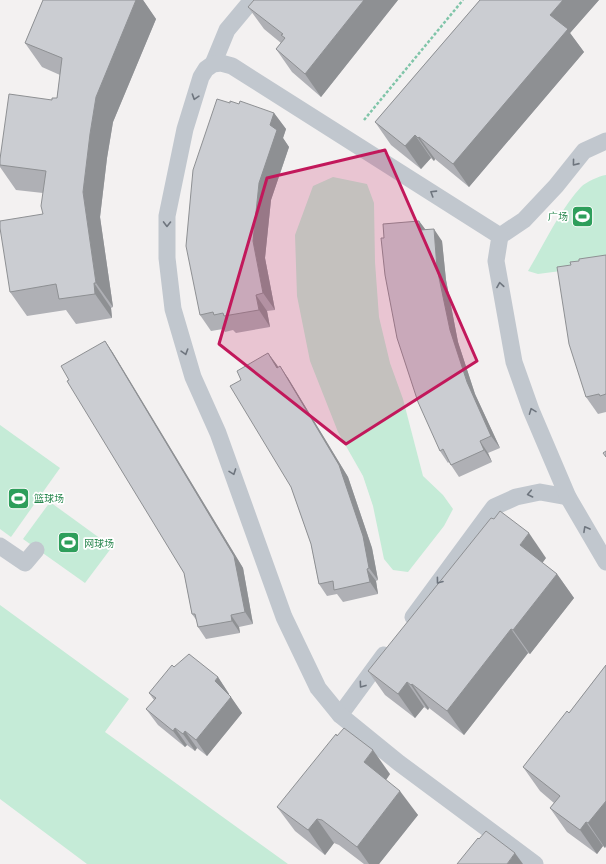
<svg xmlns="http://www.w3.org/2000/svg" width="606" height="864" font-family="Quicksand,'Noto Sans SC',sans-serif">
<style>
.green{fill:#c5ebd7}
.lines{fill:none;stroke-linecap:round;stroke-linejoin:round}
.path{stroke:#80c5a9;stroke-width:2.5;stroke-dasharray:3 2;stroke-linecap:butt}
.service{stroke:#c1c7ce;stroke-width:17}
.wall{fill:#afb0b5}
.shaded-wall{fill:#8e9093}
.building{fill:#cbcdd2;stroke:#8e9093}
.oneway{stroke:#6e757e}
.marked{fill:#c2185b;fill-opacity:0.2;stroke:#c2185b;stroke-width:3;stroke-linejoin:round}
.labels{text-anchor:middle;dominant-baseline:central;stroke-width:3.5;stroke-linejoin:round;paint-order:stroke}
.leisure-label{font-size:10px;fill:#27864d;stroke:#fff;text-anchor:start}
</style>
<rect width="100%" height="100%" fill="#f3f1f1"/>
<g class="green">
<path d="M606 175V265L538 274 528 271C543 246 561 208 581 187 586 182 599 176 606 175Z"/>
<polygon points="333,177 367,184 374,203 375,262 379,317 390,363 403,399 423,476 443,495 453,509 444,526 408,572 393,570 384,559 373,506 363,476 338,432 310,361 297,296 295,235 313,186"/>
<polygon points="0,425 60,468 11,537 0,529"/>
<polygon points="50,502 112,547 85,583 23,539"/>
<polygon points="0,605 129,699 105,732 288,864 87,864 0,799"/>
</g>
<g class="lines">
<polyline class="path" points="364,120 463,0"/>
<g class="service">
<polyline points="213,64 227,30 252,0"/>
<polyline points="500,236 524,220 556,186 584,151 606,141"/>
<polyline points="0,546 25,563 36,550"/>
<polyline points="413,617 494,507 516,497 540,492 568,497"/>
<polyline points="340,715 384,655"/>
<polyline points="535,864 399,763 340,715 318,688 284,617 218,433 193,377 173,309 167,258 167,216 185,129 201,77 206,69 213,64 221,63 232,66 500,236 496,261 514,362 531,410 568,497 606,562"/>
</g>
</g>
<g class="wall">
<polygon points="43,0 143,0 156,19 113,122 107,158 100,217 113,307 111,308 112,318 76,324 66,310 27,316 10,292 43,214 43,193 16,190 0,167 0,159 52,100 57,98 60,75 42,67 25,43"/>
<polygon points="254,0 398,0 321,97 292,72 276,49 281,43 264,29 248,7"/>
<polygon points="480,0 599,0 570,33 584,52 469,187 435,159 434,161 431,158 421,169 391,145 375,122"/>
<polygon points="230,103 274,113 286,129 283,138 289,147 271,200 265,258 275,310 267,311 270,327 236,333 233,330 225,332 223,329 211,331 200,315"/>
<polygon points="419,221 425,229 442,241 446,280 458,342 475,394 500,448 488,453 492,462 459,477 449,462 448,463 440,451 384,238"/>
<polygon points="606,255 606,412 598,414 586,397 571,265 579,261"/>
<polygon points="105,341 113,353 243,568 253,624 239,627 240,633 206,639 198,627 197,621 192,614 184,573 69,380"/>
<polygon points="268,353 278,367 288,378 348,477 372,548 378,580 376,581 378,594 343,602 337,594 327,596 319,584 311,544 291,487 241,380"/>
<polygon points="546,558 542,563 557,574 574,598 530,654 528,653 464,735 429,708 428,710 424,707 415,718 385,695 368,671"/>
<polygon points="606,665 606,846 605,848 603,846 597,854 567,832 550,808 554,803 540,791 523,767 569,713"/>
<polygon points="174,667 218,677 229,694 229,695 242,713 207,756 197,748 195,751 187,745 185,747 158,725 146,709 154,700 149,693"/>
<polygon points="390,774 386,780 418,815 379,864 364,864 339,845 334,843 325,855 295,831 277,807"/>
</g>
<g class="shaded-wall">
<polygon points="136,0 143,0 156,19 113,122 107,158 100,217 113,307 96,283 83,192 90,134 96,97"/>
<polygon points="364,0 398,0 321,97 305,74"/>
<polygon points="563,0 599,0 570,33 584,52 469,187 453,164 550,15"/>
<polygon points="274,113 286,129 283,138 289,147 271,200 265,258 275,310 263,293 253,241 259,183 270,125"/>
<polygon points="415,135 431,158 421,169 405,146"/>
<polygon points="419,137 435,159 434,161 418,138"/>
<polygon points="419,221 428,233 420,230"/>
<polygon points="434,229 442,241 446,280 458,342 475,394 500,448 491,436 467,382 450,330 437,268"/>
<polygon points="94,283 111,308 112,318 95,294"/>
<polygon points="256,295 267,311 270,327 259,310"/>
<polygon points="105,341 113,353 243,568 253,624 245,612"/>
<polygon points="268,353 277,365 285,380 277,368"/>
<polygon points="280,366 288,378 348,477 372,548 378,580 369,568"/>
<polygon points="480,441 488,453 492,462 484,450"/>
<polygon points="529,533 546,558 537,570 520,545"/>
<polygon points="367,569 376,581 378,594 370,582"/>
<polygon points="557,574 574,598 530,654 513,630"/>
<polygon points="231,615 239,627 240,633 232,621"/>
<polygon points="511,629 528,653 464,735 447,711"/>
<polygon points="218,677 229,694 226,698 215,681"/>
<polygon points="407,682 424,707 415,718 398,694"/>
<polygon points="412,684 429,708 428,710 411,685"/>
<polygon points="231,697 242,713 207,756 196,740"/>
<polygon points="175,728 187,745 185,747 173,731"/>
<polygon points="185,731 197,748 195,751 183,734"/>
<polygon points="373,750 390,774 381,787 364,762"/>
<polygon points="400,791 418,815 379,864 369,864 357,847"/>
<polygon points="606,801 606,846 605,848 588,823"/>
<polygon points="317,819 334,843 325,855 308,830"/>
<polygon points="586,822 603,846 597,854 580,830"/>
<polygon points="515,853 523,864 507,864"/>
</g>
<g class="building">
<polygon points="43,0 136,0 96,97 90,134 83,192 96,283 94,283 95,294 59,299 56,284 10,292 0,228 0,221 43,214 41,206 46,171 0,165 0,159 9,94 52,100 52,98 57,98 62,58 25,43"/>
<polygon points="254,0 364,0 305,74 276,49 285,38 281,35 283,34 248,7"/>
<polygon points="480,0 563,0 550,15 568,29 453,164 419,137 418,138 415,135 405,146 375,122"/>
<polygon points="217,99 230,103 230,101 239,104 240,101 274,113 270,125 277,130 259,183 253,241 263,293 256,295 259,310 224,316 223,313 214,315 213,312 200,315 186,246 193,170"/>
<polygon points="419,221 420,230 434,229 437,268 450,330 467,382 491,436 480,441 484,450 451,465 443,449 440,451 418,402 397,338 385,275 381,238 384,238 383,224"/>
<polygon points="606,255 606,394 600,396 599,394 586,397 569,344 557,267 571,265 570,262 579,261 579,259"/>
<polygon points="105,341 234,556 245,612 231,615 232,621 198,627 195,614 192,614 184,573 67,381 69,380 61,366"/>
<polygon points="268,353 277,368 280,366 339,465 363,536 369,568 367,569 370,582 334,590 333,581 319,584 311,544 291,487 230,386 241,380 237,371"/>
<polygon points="606,451 606,457 603,453"/>
<polygon points="500,511 529,533 520,545 557,574 513,630 511,629 447,711 412,684 411,685 407,682 398,694 368,671 491,518 494,519"/>
<polygon points="189,654 218,677 215,681 231,697 196,740 185,731 183,734 175,728 173,731 146,709 156,698 149,693 172,665 174,667"/>
<polygon points="606,665 606,801 588,823 586,822 580,830 550,808 560,796 523,767 567,711 569,713"/>
<polygon points="344,728 373,750 364,762 400,791 357,847 322,820 317,819 308,830 277,807 336,734 337,736"/>
<polygon points="486,831 515,853 507,864 457,864 478,838 479,839"/>
</g>
<defs><path id="oneway-chevron" d="M-2-3.5L2.5 0L-2 3.5" fill="none" stroke-width="1.6" stroke-linecap="round" stroke-linejoin="round"/></defs>
<g class="oneway">
<use href="#oneway-chevron" transform="translate(195 97) rotate(108)"/>
<use href="#oneway-chevron" transform="translate(575 163) rotate(129)"/>
<use href="#oneway-chevron" transform="translate(433 193) rotate(-148)"/>
<use href="#oneway-chevron" transform="translate(167 224) rotate(91)"/>
<use href="#oneway-chevron" transform="translate(500 285) rotate(-99)"/>
<use href="#oneway-chevron" transform="translate(185 352) rotate(73)"/>
<use href="#oneway-chevron" transform="translate(532 411) rotate(-111)"/>
<use href="#oneway-chevron" transform="translate(233 472) rotate(70)"/>
<use href="#oneway-chevron" transform="translate(530 494) rotate(168)"/>
<use href="#oneway-chevron" transform="translate(586 529) rotate(-119)"/>
<use href="#oneway-chevron" transform="translate(439 581) rotate(127)"/>
<use href="#oneway-chevron" transform="translate(362 685) rotate(126)"/>
</g>
<path class="marked" d="M385 150 477 361 346 444 219 344 267 178Z"/>
<defs>
<symbol id="stadium-square" viewBox="-11 -11 22 22"><rect x="-9" y="-9" width="18" height="18" rx="4" fill="#2e9e5b" stroke="#fff"/><path d="M0-5a6.5 5 0 1 0 0 10a6.5 5 0 1 0 0-10ZM-3.5-1.8h7v3.6h-7Z" fill="#fff"/></symbol>
</defs>
<g fill-rule="evenodd">
<use href="#stadium-square" x="570" y="204" width="25" height="25"/>
<use href="#stadium-square" x="6" y="486" width="25" height="25"/>
<use href="#stadium-square" x="56" y="530" width="25" height="25"/>
</g>
<g class="labels">
<g class="leisure-label">
<text x="568" y="216" text-anchor="end">广场</text>
<text x="34" y="498">篮球场</text>
<text x="84" y="543">网球场</text>
</g>
</g>
</svg>
